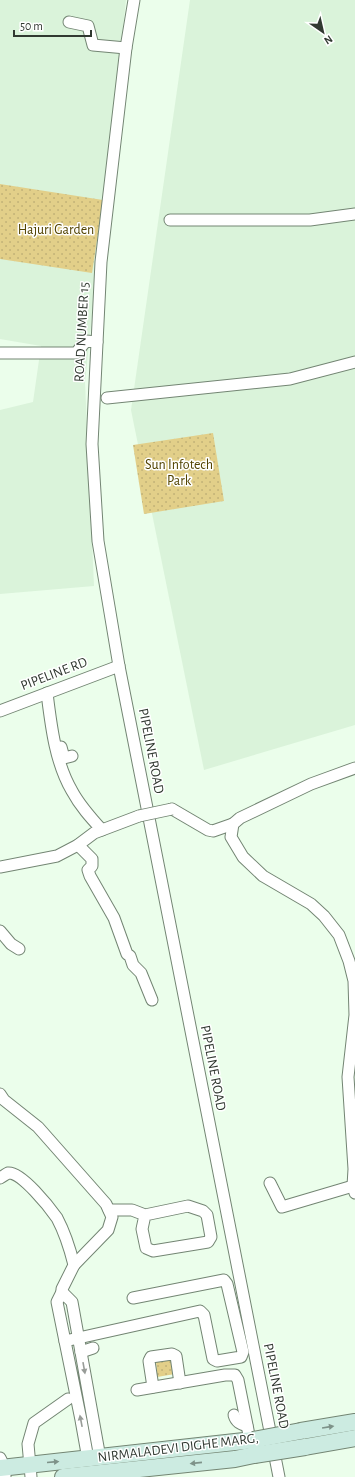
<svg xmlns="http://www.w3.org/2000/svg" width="355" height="1477" font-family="'Alegreya Sans',sans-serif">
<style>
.built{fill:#daf3da}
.park{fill:url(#park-dots)}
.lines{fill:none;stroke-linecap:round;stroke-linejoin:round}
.street-casing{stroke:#738573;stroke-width:13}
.secondary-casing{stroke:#738573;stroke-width:18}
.street{stroke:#fff;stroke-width:11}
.secondary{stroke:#ccebe1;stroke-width:16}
.street-bridge-casing{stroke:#738573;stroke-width:13;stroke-linecap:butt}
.secondary-bridge-casing{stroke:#738573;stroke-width:18;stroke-linecap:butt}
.street-bridge{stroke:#fff;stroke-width:11}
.secondary-bridge{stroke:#ccebe1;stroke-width:16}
.oneway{fill:#989c98}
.oneway2{fill:#7e9289}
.labels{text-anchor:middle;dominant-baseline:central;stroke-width:3;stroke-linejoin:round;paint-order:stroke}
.park-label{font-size:14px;fill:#524300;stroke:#fff}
.street-label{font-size:14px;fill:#313931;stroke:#fff}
</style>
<defs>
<pattern id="park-dots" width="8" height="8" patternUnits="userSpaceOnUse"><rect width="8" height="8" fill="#e2cf89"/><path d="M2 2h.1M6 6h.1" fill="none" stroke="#c2b277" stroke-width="1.8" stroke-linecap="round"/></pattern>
</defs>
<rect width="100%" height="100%" fill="#ebfeeb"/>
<g class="built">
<polygon points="0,0 126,0 85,382 94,586 0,594 0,410 33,402 41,346 0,339"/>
<polygon points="190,0 355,0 355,725 204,770 131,410"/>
</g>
<g class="park">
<polygon points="0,184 103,200 92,273 0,259"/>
<polygon points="213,433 224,501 144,514 133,445"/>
<polygon points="172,1356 175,1374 157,1377 156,1360"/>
</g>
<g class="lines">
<defs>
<g id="street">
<polyline points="134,0 126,48 101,262 92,444 98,541 119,666 279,1477"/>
<polyline points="69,22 88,26 93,45 126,48"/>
<polyline points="170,220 310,220 355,214"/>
<polyline points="0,353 76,353 86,341 97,342"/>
<polyline points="107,398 290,379 355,362"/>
<path d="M47 693C51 725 55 762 72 791 80 806 91 818 102 830"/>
<polyline points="0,711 119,666"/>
<polyline points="61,747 64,758 72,756"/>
<polyline points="355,768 311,784 240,818 233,824 231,837 243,857 263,876 311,904 324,916 339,935 349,961 354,981 355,1015 348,1077 354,1169 353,1186 355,1193"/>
<polyline points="172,809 208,830 213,831 233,824"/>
<polyline points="78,845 92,859 92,866 88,870 90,876 114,918 127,954 130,956 133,965 141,973 152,1000"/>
<polyline points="0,867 57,856 78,845 94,833 139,816"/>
<polyline points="0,931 11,944 19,949"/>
<polyline points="0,1094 4,1100 38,1127 106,1204 112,1217 108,1230 74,1265"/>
<path d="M0 1178C2 1177 6 1174 8 1173 21 1171 50 1208 57 1218 65 1233 70 1249 74 1265L62 1289V1292"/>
<polyline points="270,1183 282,1207 353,1186"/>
<polyline points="109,1210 132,1210 145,1215 188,1206 203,1211 207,1215 211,1237 208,1242 153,1251 146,1248 142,1229 145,1215"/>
<polyline points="65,1341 200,1311 204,1315 213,1359 217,1361 241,1357 243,1352 227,1284 224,1280 133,1298"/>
<polyline points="81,1352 93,1348"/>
<polyline points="153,1387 149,1361 151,1357 172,1354 176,1356 180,1383"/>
<polyline points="137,1390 225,1375 235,1375 238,1380 250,1440"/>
<path d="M234 1415C236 1422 240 1424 247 1426"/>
<polyline points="0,1458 5,1468 5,1477"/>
<polyline points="88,1459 81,1420 57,1302 62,1292 72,1302 100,1458"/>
<polyline points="31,1477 28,1444 34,1423 68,1399"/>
</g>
<g id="secondary">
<polyline points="301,1431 355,1422"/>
<polyline points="305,1447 355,1438"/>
<polyline points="0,1468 253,1440"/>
<polyline points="63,1477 235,1459 254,1455"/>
</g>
</defs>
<use href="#street" class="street-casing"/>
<use href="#secondary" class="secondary-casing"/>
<use href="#street" class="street"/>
<use href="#secondary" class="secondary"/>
<defs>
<polyline id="street-bridge" points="139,816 172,809"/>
<g id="secondary-bridge">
<polyline points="253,1440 301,1431"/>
<polyline points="254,1455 305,1447"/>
</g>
</defs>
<use href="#street-bridge" class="street-bridge-casing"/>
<use href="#secondary-bridge" class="secondary-bridge-casing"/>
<use href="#street-bridge" class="street-bridge"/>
<use href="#secondary-bridge" class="secondary-bridge"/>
</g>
<defs><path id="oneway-solid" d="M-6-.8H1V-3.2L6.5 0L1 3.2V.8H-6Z"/></defs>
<g class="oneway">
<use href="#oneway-solid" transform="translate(84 1368) rotate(80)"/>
<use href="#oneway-solid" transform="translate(81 1421) rotate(-101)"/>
</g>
<g class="oneway2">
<use href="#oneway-solid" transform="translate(328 1427) rotate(-9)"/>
<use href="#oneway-solid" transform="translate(53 1462) rotate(-5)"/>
<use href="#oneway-solid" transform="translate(196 1463) rotate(174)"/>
</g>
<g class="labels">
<g class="park-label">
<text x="56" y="230">Hajuri Garden</text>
<text x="179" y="465">Sun Infotech<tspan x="179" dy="16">Park</tspan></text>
</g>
<g class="street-label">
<text transform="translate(82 332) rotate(-87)">ROAD NUMBER 15</text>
<text transform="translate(54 674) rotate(-21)">PIPELINE RD</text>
<text transform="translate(151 751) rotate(79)">PIPELINE ROAD</text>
<text transform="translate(213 1068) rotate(79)">PIPELINE ROAD</text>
<text transform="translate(276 1386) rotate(79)">PIPELINE ROAD</text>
<text transform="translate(178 1448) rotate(-7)">NIRMALADEVI DIGHE MARG,</text>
</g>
</g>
<g transform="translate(323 32) rotate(146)" stroke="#ffffff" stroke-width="3" paint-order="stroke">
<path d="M0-3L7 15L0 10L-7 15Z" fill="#313931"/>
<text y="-6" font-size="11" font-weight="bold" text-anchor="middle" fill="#313931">N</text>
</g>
<path d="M14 30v6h77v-6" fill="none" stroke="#313931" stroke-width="2"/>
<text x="20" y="30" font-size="12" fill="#313931" stroke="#ffffff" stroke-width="3" paint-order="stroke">50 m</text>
</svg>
